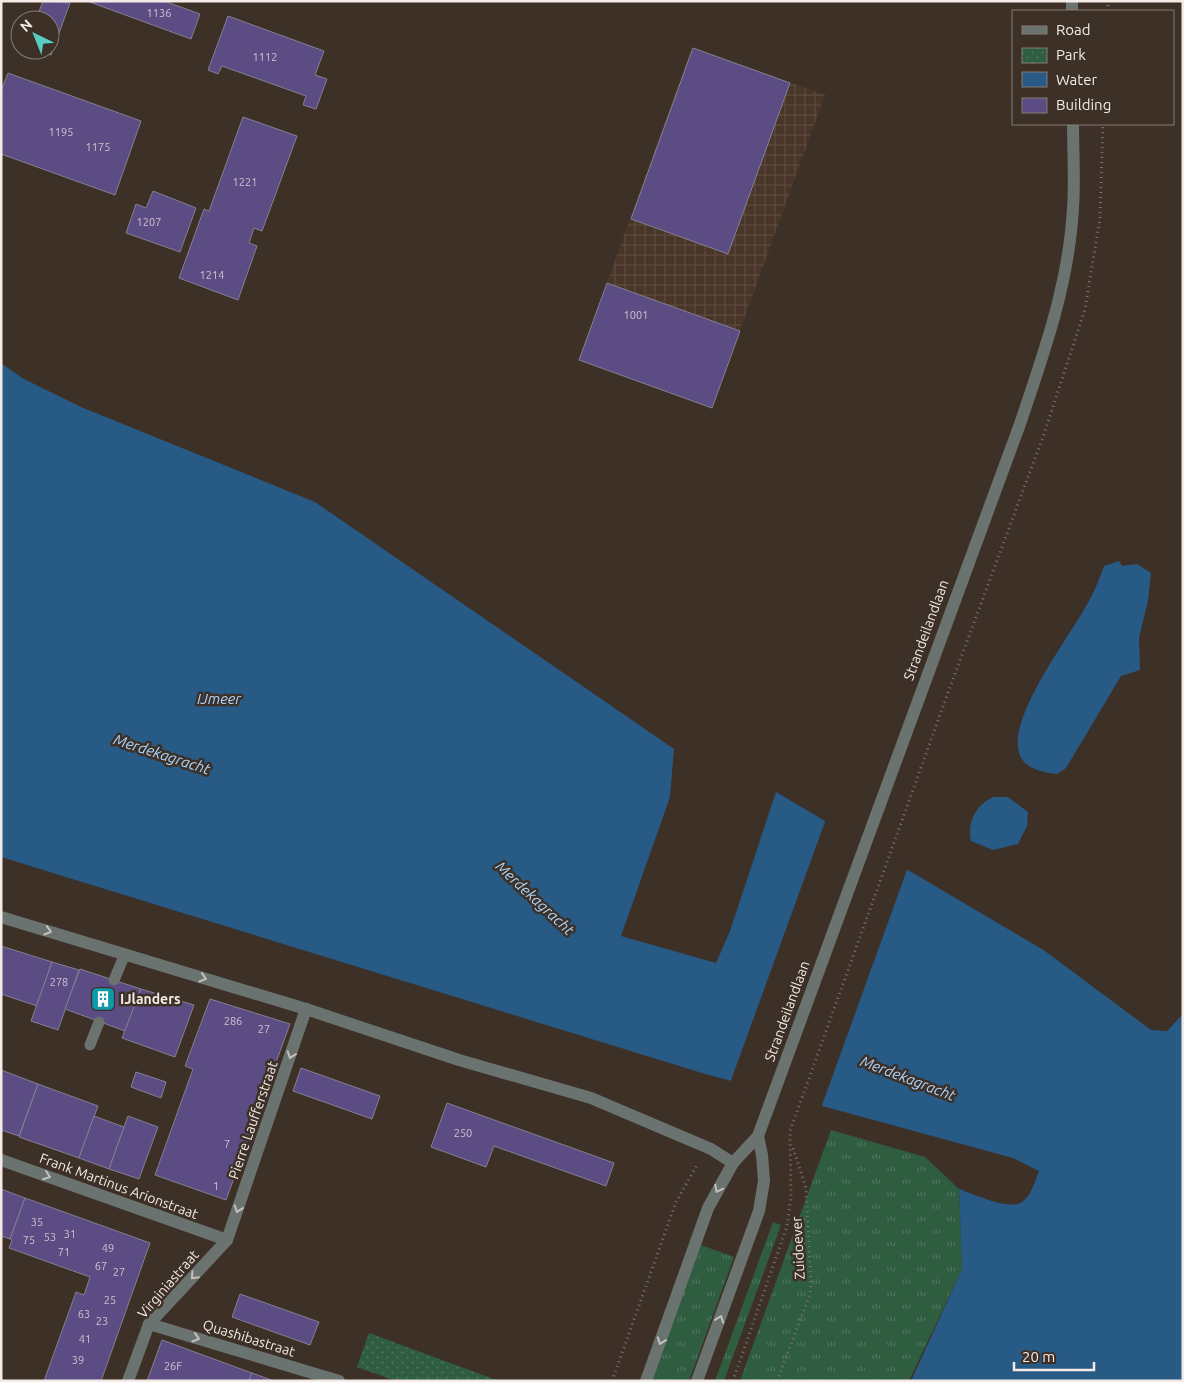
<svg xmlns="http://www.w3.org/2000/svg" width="1184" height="1382" font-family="Ubuntu,sans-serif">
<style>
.industrial{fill:url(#industrial-grid)}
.grass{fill:url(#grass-tufts)}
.park{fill:url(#park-dots)}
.water{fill:#285a86}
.pier{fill:#3d3027}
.building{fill:#5b4c84;stroke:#848091}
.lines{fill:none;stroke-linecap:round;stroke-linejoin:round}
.path{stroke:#7e726a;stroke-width:3;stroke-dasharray:1 4;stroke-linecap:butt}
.service{stroke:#6b7371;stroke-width:11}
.minor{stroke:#6b7371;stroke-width:12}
.tertiary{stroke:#6b7371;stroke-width:12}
.oneway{stroke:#c4c1bd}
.labels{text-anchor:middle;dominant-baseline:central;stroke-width:5;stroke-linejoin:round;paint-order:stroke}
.number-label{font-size:11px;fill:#cec3ce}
.street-label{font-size:14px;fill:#f4ebe6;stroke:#3d3027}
.poi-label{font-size:14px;font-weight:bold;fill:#f4ebe6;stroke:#3d3027;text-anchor:start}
.water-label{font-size:15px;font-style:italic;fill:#abd5fe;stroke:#3d3027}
</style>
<defs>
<pattern id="industrial-grid" width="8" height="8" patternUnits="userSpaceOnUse" patternTransform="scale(1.25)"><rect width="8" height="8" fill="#493629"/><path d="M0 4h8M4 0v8" fill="none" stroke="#5b4a3e"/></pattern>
<pattern id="grass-tufts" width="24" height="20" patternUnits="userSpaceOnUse" patternTransform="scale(1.25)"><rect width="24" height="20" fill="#2f5d40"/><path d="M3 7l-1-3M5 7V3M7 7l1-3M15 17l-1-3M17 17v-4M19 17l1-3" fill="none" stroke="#4e745c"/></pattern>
<pattern id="park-dots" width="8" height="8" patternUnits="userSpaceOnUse" patternTransform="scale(1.25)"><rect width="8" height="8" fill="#2f5d40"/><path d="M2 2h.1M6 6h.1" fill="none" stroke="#4e745c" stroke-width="1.8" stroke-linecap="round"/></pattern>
</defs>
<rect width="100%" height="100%" fill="#3d3027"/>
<polygon class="industrial" points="692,47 825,95 712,408 579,360"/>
<g class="grass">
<polygon points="831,1130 925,1157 959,1189 962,1269 909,1381 740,1381"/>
<polygon points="773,1222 781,1225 724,1381 715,1381"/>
<polygon points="701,1245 734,1257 689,1381 652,1381"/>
</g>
<polygon class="park" points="369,1333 499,1381 396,1381 357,1367"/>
<g class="water">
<path d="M1 363 22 378 81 407 315 502 674 749 670 797 621 936 716 963 730 931 776 792 1045 951 1151 1030 1167 1031 1183 1014V1381H911L962 1269 959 1189C973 1194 1010 1211 1022 1202 1031 1196 1035 1181 1039 1171L1013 1158 702 1073 1 857Z"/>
<path d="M1119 561 1122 566 1137 564 1151 573 1148 601 1139 638 1140 670 1121 676 1066 768 1057 774C1042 772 1024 769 1019 753 1008 713 1075 631 1092 595 1097 586 1100 576 1104 566Z"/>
<path d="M994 797H1008L1028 812 1027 826 1018 844 993 850 971 841C967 822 976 804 994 797Z"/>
</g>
<polygon class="pier" points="826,819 908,867 821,1108 730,1083"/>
<g class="building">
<polygon points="43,1 70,3 51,55 36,50 50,50 50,20 36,20"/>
<polygon points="87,1 164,1 200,14 191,39"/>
<polygon points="228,16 324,51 315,75 327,79 316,109 303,105 306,96 222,66 218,74 208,70"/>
<polygon points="693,48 790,83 728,254 631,219"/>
<polygon points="8,73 141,121 115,195 1,154 1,91"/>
<polygon points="243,117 297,136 262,231 254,228 249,243 257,246 238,300 179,278 204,209 209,211"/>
<polygon points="153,191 196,208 180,252 126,233 136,204 146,208"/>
<polygon points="607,283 740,331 712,408 579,360"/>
<polygon points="1,946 52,962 37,1006 1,994"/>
<polygon points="52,962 79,970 58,1030 31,1021"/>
<polygon points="80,969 141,989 125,1031 65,1009"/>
<polygon points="141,989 194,1005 175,1057 122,1038"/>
<polygon points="210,999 290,1024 226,1200 155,1175 193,1069 185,1066"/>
<polygon points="301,1068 380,1096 372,1119 293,1091"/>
<polygon points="1,1070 38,1084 19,1136 1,1130"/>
<polygon points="136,1072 166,1082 161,1098 131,1087"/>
<polygon points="38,1084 98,1106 79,1158 19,1137"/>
<polygon points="447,1103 614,1163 606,1186 494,1146 486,1167 431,1147"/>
<polygon points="94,1116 124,1127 109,1169 79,1158"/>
<polygon points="128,1116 158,1127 139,1179 109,1169"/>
<polygon points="1,1189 25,1198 10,1239 1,1236"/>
<polygon points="25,1198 150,1243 101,1381 44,1381 76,1292 84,1295 90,1277 9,1248 12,1240 10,1239"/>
<polygon points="240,1294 319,1322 310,1345 232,1317"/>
<polygon points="162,1340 252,1373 249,1381 147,1381"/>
<polygon points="252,1373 274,1381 249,1381"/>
</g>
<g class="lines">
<g class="path">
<polyline points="1108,11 1108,1"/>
<polyline points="612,1381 676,1202 697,1165"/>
<polyline points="733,1381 787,1226 791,1197 790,1131 953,679 1044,434 1085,309 1100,218 1103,124"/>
<polyline points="777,1381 810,1294 811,1285 806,1188 792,1145"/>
</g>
<g class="service">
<polyline points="114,980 125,954"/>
<polyline points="90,1045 99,1022"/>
</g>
<g class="minor">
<polyline points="1,917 306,1009 459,1060 591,1098 711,1149 733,1163"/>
<polyline points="1,1160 227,1240"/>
<polyline points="149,1324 339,1381"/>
<polyline points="128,1381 149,1324 227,1240 306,1009"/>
</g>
<g class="tertiary">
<polyline points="1072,1 1072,11"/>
<path d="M646 1381 708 1208 733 1163 758 1136 1020 424C1044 353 1069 283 1073 208 1075 180 1073 152 1073 124"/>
<polyline points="697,1381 759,1211 764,1181 762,1155 758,1136"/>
</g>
</g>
<defs><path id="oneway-chevron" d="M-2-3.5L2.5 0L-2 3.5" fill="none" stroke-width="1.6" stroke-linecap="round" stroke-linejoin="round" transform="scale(1.25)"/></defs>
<g class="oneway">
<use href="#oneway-chevron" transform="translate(48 931) rotate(17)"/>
<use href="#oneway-chevron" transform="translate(203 978) rotate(17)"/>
<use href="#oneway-chevron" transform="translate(291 1055) rotate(109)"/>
<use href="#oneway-chevron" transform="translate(47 1176) rotate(20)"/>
<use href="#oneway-chevron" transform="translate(718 1189) rotate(117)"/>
<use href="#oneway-chevron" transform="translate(238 1209) rotate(109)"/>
<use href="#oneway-chevron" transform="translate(194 1276) rotate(133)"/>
<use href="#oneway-chevron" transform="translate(720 1319) rotate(-70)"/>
<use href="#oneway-chevron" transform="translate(196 1338) rotate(17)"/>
<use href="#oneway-chevron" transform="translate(661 1341) rotate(110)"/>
</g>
<defs>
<symbol id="building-square" viewBox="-11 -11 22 22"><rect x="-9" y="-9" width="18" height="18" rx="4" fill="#0f9aa8" stroke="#3d3027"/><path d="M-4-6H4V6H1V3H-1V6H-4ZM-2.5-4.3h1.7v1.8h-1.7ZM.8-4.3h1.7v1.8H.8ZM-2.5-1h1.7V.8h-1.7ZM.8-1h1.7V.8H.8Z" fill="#fff"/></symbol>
</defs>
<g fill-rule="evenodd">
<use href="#building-square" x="89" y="985" width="28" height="28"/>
</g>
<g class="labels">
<g class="number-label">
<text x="159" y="13">1136</text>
<text x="265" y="57">1112</text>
<text x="61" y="132">1195</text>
<text x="98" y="147">1175</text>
<text x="245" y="182">1221</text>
<text x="149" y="222">1207</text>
<text x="212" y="275">1214</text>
<text x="636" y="315">1001</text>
<text x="59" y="982">278</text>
<text x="233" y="1021">286</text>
<text x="264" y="1029">27</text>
<text x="463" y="1133">250</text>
<text x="227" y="1144">7</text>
<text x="216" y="1186">1</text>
<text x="37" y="1222">35</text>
<text x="70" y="1234">31</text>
<text x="50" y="1237">53</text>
<text x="29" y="1240">75</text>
<text x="108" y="1248">49</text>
<text x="64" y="1252">71</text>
<text x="101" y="1266">67</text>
<text x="119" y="1272">27</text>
<text x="110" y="1300">25</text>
<text x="84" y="1314">63</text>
<text x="102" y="1321">23</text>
<text x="85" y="1339">41</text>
<text x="78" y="1360">39</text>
<text x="173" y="1366">26F</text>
</g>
<g class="street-label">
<text transform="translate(926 630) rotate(-70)">Strandeilandlaan</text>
<text transform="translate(787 1011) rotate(-70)">Strandeilandlaan</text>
<text transform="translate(253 1120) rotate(-71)">Pierre Laufferstraat</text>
<text transform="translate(119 1186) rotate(20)">Frank Martinus Arionstraat</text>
<text transform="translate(798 1248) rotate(-93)">Zuidoever</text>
<text transform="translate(168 1284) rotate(-49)">Virginiastraat</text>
<text transform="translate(249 1338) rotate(17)">Quashibastraat</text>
</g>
<g class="poi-label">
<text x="120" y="999">IJlanders</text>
</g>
<g class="water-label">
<text x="219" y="698">IJmeer</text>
<text transform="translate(162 754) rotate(18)">Merdekagracht</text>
<text transform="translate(535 898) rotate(43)">Merdekagracht</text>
<text transform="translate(908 1078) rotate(21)">Merdekagracht</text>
</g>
</g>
<rect width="1184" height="1382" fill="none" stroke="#f4ebe6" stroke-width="5"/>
<rect x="1012" y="10" width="162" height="115" fill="#3d3027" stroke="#867b73"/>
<rect x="1022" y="26" width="25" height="8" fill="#6b7371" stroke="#867b73"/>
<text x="1056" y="35" font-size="15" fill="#f4ebe6">Road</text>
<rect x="1022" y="48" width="25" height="15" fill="url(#park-dots)" stroke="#867b73"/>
<text x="1056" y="60" font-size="15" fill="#f4ebe6">Park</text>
<rect x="1022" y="72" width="25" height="15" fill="#285a86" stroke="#867b73"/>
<text x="1056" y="85" font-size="15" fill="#f4ebe6">Water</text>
<rect x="1022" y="98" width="25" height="15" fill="#5b4c84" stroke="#867b73"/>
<text x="1056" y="110" font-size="15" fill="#f4ebe6">Building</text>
<g transform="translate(35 35) rotate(317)"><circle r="24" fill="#3d3027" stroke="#867b73"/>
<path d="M0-4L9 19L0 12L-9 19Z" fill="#56cec4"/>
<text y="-8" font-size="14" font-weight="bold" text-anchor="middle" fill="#f4ebe6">N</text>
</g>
<path d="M1014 1362v8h80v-8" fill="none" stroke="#f4ebe6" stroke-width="2.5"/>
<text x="1022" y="1362" font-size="15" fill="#f4ebe6" stroke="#3d3027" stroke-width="4" paint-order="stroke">20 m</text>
</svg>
